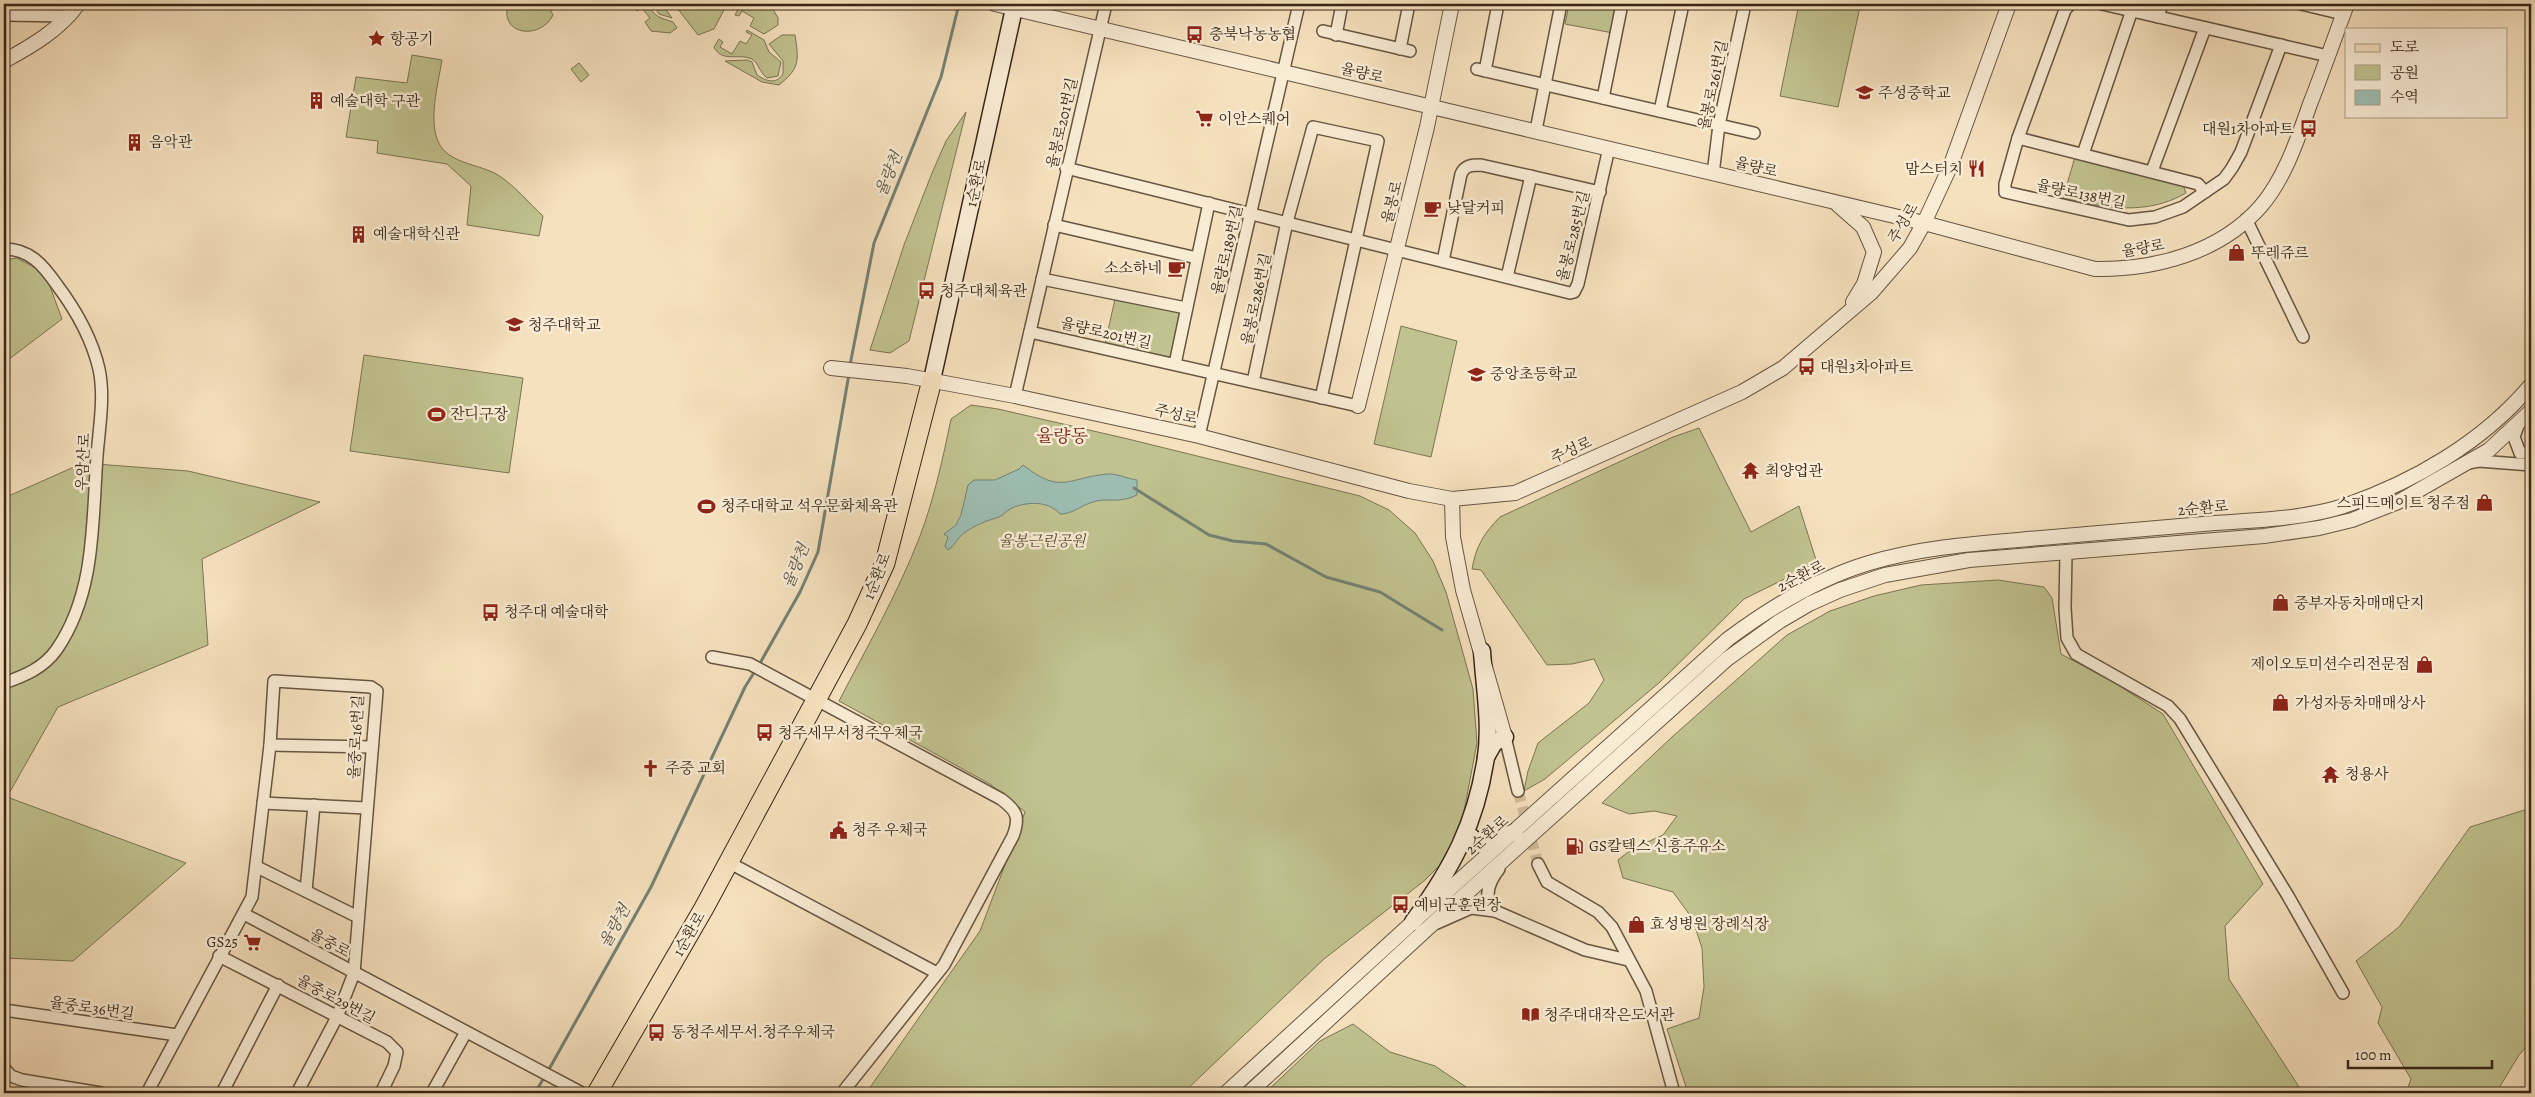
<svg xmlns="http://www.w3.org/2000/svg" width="2535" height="1097" font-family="Alegreya,'Noto Serif KR',serif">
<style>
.green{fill:#c0c28f;stroke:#7b7453}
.water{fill:#9dbdb2;stroke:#748174}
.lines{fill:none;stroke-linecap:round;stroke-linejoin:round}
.stream{stroke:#748174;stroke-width:3}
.minor-tunnel{stroke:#d0bc9d;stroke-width:11;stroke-dasharray:11 5.5;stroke-linecap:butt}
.minor-casing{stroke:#665541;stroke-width:14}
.tertiary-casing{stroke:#665541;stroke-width:16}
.secondary-casing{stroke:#362617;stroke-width:19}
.primary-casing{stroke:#362617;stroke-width:21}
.minor{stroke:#f9ecd5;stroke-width:11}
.tertiary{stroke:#f9ecd5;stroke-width:14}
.secondary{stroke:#f9ecd5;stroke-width:16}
.primary{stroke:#f6e1be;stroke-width:19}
.labels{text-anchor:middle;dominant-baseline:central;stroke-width:5;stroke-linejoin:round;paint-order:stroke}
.poi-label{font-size:15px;fill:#362617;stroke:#f9ecd5;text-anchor:start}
.street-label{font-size:15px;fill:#362617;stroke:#f9ecd5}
.park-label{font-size:15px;font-style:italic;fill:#584d35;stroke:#f9ecd5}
.water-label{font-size:16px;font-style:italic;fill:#555346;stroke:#f9ecd5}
.quarter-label{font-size:18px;fill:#7a1f14;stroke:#f9ecd5}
</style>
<rect width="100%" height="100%" fill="#f6e1be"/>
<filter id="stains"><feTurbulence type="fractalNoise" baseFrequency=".004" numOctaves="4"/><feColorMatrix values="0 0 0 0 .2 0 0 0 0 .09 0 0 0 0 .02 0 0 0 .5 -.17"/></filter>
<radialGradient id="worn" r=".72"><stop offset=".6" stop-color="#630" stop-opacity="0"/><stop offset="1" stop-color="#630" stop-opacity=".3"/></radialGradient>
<g class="green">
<path d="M508 4H547L553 15C541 40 499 36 508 4Z"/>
<path d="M632 4H649C653 17 661 18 673 22L677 28 670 33 651 31 645 22 650 18 642 8 637 11Z"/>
<polygon points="653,4 662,4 672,18 659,14"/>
<polygon points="674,4 724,4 726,6 714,29 698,35"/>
<polygon points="738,4 770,4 778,18 778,25 764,34 750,26 754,18 742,11 739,16 735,15 740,6"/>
<polygon points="1569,4 1617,4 1613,33 1565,24"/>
<polygon points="1799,4 1848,4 1860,7 1838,107 1780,96"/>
<path d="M747 30 764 40 769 52 781 62 778 76 767 78C759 72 758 60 749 58 736 54 721 62 714 47L719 39 723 42 720 47 732 54 740 41 746 44 752 35 746 32Z"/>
<path d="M782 35H795C799 61 800 68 779 85L762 82 725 61 747 60 752 62 757 75C766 81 776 85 783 74V61L769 44Z"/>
<path d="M412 55 442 60C438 86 423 136 448 154 463 165 483 166 498 175 514 185 529 203 543 216L539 236 467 225 471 186 447 164 377 153 378 141 346 137 356 77 407 83Z"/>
<polygon points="579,63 589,75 581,82 571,69"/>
<polygon points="966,112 909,341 890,353 870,350 904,245 932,173 946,141"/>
<path d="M2075 157 2183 185 2186 193C2146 216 2105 208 2063 198Z"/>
<polygon points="17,258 45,273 62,319 4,363 4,260"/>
<polygon points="1115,299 1181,313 1172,358 1105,344"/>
<polygon points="1401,326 1457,341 1431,457 1374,444"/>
<polygon points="364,355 523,378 509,473 350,451"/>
<path d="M971 405 998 409 1128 439 1360 496 1389 510 1415 533 1433 561 1446 592 1473 689 1477 743 1457 848 1424 881 1324 959 1183 1093H866L980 931 1025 812 990 784 839 701C867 647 898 593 920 536 934 499 943 458 951 419Z"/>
<path d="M1699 428 1751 532 1799 506 1817 563 1744 599 1660 682 1545 779 1524 791 1528 771 1538 743 1589 703 1604 680 1594 659 1572 664 1547 665 1481 570 1472 569C1476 546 1484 533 1500 517L1673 437Z"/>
<polygon points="83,463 188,471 320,502 202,559 208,645 58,707 7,797 186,863 73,961 4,958 4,498"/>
<polygon points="1998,580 2044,587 2052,598 2061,654 2115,683 2163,714 2263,884 2225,926 2229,979 2303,1093 1688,1093 1667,1029 1699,1018 1704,987 1702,948 1692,918 1673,892 1623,878 1618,860 1632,849 1663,835 1677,816 1654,811 1629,814 1602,803 1672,737 1787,635 1830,611 1874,596 1921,585"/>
<polygon points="2531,808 2531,1042 2519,1055 2496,1093 2406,1093 2411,1079 2378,1023 2382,1007 2356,961 2399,927 2470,827"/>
<polygon points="1353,1024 1390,1052 1435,1066 1475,1093 1265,1093 1320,1041"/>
</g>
<path class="water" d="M1023 465C1061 495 1067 478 1107 474 1116 473 1128 479 1137 480V495C1117 505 1107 496 1090 503 1079 507 1072 514 1060 514 1048 500 1026 502 1012 508 1007 510 1004 515 999 517 986 521 975 525 964 533 957 538 955 546 948 550L945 546 948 537 944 534 956 525 961 515 968 485 974 480H995L1019 469Z"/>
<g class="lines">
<g class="stream">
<polyline points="850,365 874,243 941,77 959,4"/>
<polyline points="1134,488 1209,535 1233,541 1266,544 1326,577 1380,592 1442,630"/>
<polyline points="759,665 800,592 818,552 849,374"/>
<polyline points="548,1071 651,887 745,687 755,671"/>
<polyline points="535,1093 545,1076"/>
</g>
<polyline class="minor-tunnel" points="1518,791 1538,864"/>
<defs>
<g id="minor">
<polyline points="2070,4 2065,10 2018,138 2005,184 2005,192 2129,220 2155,217 2183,207 2224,179 2232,168 2241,152 2281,45"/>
<polyline points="2102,4 2328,56"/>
<polyline points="2301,4 2343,14"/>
<polyline points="4,15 69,16"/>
<polyline points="2158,17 2162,4"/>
<polyline points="1323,31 1410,51"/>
<polyline points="1336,35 1342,4"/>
<polyline points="1400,49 1409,4"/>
<polyline points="1477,69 1754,133"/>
<polyline points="1485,71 1498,4"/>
<polyline points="1603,98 1622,4"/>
<polyline points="1660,111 1683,4"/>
<polyline points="1536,130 1561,4"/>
<polyline points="2018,138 2198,184 2205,192"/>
<polyline points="2083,154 2132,10"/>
<polyline points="1066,168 1570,293 1574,292 1578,284 1609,148"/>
<polyline points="2152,171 2205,28"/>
<polyline points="1713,174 1719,125 1745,4"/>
<polyline points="2246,219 2303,337"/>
<polyline points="1054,225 1197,258"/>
<path d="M4 249C30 249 43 265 57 285 75 309 92 339 99 369 105 397 99 428 97 456 92 521 96 592 57 649 44 668 24 676 4 683"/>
<path d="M1443 261 1461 174C1465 165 1472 165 1481 165L1600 192"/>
<polyline points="1507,277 1531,176"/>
<polyline points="1042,279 1186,308"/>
<polyline points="1030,332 1358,406"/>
<polyline points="1175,364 1209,203"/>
<polyline points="1253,382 1287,222 1313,127 1378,141 1321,398"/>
<polyline points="1015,396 1106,4"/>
<polyline points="2519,423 2514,437 2520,453 2531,453"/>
<polyline points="1199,436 1299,4"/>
<polyline points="2468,463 2479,461 2531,465"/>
<polyline points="2066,553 2065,608 2067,638 2076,654 2168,706 2180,719 2288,896 2343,993"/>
<path d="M712 657 750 664 1001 799C1017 811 1020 817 1013 836L944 965 842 1093"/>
<polyline points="1505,737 1518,791"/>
<polyline points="270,745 372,747"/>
<polyline points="263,803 366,808"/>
<polyline points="728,862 937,973"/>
<polyline points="1538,864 1547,882 1598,912 1612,927 1646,991 1674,1093"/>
<polyline points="257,867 358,917"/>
<polyline points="306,891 314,805"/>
<path d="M1495 911C1482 898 1489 882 1499 869"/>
<polyline points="244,914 582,1093"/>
<polyline points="1437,923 1471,908 1495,911 1585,950 1628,960"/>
<polyline points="219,956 387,1042 397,1052 394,1066 381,1093"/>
<polyline points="4,1010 177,1035"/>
<polyline points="4,1068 11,1076 22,1080 101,1093"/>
<polyline points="147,1093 252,897 270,745 274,681 371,687 377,691 354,973 337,1017 297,1093"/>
<polyline points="222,1093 278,985"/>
<polyline points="432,1093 466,1032"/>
</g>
<g id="tertiary">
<path d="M995 4 1924 223 2095 269C2154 270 2220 253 2261 206 2285 178 2298 138 2310 104 2323 71 2335 37 2347 4"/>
<path d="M4 61C30 47 61 29 78 4"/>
<polyline points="1838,205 1863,227 1874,252 1864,284 1853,302"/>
<polyline points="831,368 907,376 1015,396 1199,436 1409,491 1452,499 1515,493 1742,392 1783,368 1871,293 1910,248 1924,223 1950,167 2009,4"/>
<polyline points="1358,406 1427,127 1452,4"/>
<polyline points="1452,499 1453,537 1463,590 1505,737"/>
<path d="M1226 1093 1413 922 1728 639C1771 607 1819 578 1869 563 1925 546 1984 543 2041 538 2099 533 2157 528 2215 523 2257 520 2303 519 2344 506 2414 482 2483 442 2531 385"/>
<polyline points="1249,1093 1429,927 1727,659 1780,621 1809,604 1840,590 1885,575 1969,560 2264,536 2319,528 2352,520 2398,502 2489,450 2531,411"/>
</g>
<g id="secondary">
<polyline points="932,380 1015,4"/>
<polyline points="1486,757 1494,743 1505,737"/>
<polyline points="1467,834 1482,845 1515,832"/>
<path d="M1413 922C1452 868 1476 824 1486 757 1491 723 1484 685 1482 651"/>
</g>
<polyline id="primary" points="597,1093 704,908 857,624 885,563 932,380"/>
</defs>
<use href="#minor" class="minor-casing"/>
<use href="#tertiary" class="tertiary-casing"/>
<use href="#secondary" class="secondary-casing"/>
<use href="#primary" class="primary-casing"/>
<use href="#minor" class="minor"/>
<use href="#tertiary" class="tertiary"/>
<use href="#secondary" class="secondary"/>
<use href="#primary" class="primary"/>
</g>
<defs>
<symbol id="bus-bare" viewBox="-9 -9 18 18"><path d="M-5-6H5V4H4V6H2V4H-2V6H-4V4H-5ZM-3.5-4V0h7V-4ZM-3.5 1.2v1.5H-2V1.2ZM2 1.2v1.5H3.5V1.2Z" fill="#8f2418" stroke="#f9ecd5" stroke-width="2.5" paint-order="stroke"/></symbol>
<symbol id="sight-bare" viewBox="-9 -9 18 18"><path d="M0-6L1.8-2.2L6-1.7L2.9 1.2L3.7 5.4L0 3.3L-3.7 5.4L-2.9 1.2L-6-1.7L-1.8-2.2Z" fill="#8f2418" stroke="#f9ecd5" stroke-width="2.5" paint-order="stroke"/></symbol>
<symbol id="school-bare" viewBox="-9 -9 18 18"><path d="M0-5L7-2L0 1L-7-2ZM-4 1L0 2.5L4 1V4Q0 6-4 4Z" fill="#8f2418" stroke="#f9ecd5" stroke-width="2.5" paint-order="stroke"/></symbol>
<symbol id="building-bare" viewBox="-9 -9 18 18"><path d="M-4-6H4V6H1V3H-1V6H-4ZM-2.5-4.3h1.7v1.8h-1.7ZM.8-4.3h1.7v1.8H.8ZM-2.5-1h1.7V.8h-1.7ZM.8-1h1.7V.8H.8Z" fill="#8f2418" stroke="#f9ecd5" stroke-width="2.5" paint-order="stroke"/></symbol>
<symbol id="supermarket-bare" viewBox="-9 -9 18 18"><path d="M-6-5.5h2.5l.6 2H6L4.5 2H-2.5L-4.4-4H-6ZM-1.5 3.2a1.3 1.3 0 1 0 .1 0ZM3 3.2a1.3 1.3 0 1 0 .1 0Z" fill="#8f2418" stroke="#f9ecd5" stroke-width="2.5" paint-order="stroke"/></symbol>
<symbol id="restaurant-bare" viewBox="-9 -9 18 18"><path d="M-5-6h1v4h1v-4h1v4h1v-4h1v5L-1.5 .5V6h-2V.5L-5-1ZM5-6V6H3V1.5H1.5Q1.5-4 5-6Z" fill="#8f2418" stroke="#f9ecd5" stroke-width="2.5" paint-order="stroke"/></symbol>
<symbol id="cafe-bare" viewBox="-9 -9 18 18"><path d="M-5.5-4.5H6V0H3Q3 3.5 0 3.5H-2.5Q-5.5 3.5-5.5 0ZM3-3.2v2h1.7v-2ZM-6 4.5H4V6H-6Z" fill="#8f2418" stroke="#f9ecd5" stroke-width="2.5" paint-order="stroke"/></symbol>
<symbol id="shop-bare" viewBox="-9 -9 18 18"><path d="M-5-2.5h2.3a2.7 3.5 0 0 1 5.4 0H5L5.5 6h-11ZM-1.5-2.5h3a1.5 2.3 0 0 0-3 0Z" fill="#8f2418" stroke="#f9ecd5" stroke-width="2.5" paint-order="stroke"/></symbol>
<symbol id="university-bare" viewBox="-9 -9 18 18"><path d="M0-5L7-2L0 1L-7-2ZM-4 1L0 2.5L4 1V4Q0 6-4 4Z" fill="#8f2418" stroke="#f9ecd5" stroke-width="2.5" paint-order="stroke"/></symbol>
<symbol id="stadium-bare" viewBox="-9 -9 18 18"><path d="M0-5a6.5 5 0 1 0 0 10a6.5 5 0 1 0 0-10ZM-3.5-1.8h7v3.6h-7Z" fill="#8f2418" stroke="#f9ecd5" stroke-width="2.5" paint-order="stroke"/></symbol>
<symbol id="temple-bare" viewBox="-9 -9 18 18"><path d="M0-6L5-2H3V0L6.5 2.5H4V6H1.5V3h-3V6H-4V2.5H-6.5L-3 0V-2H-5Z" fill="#8f2418" stroke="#f9ecd5" stroke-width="2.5" paint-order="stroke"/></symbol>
<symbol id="church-bare" viewBox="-9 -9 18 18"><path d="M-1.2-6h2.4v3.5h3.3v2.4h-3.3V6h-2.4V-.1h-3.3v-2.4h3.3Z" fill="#8f2418" stroke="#f9ecd5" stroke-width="2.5" paint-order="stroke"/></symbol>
<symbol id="civic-bare" viewBox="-9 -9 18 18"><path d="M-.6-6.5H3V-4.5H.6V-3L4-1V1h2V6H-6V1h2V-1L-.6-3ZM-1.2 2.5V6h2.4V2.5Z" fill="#8f2418" stroke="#f9ecd5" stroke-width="2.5" paint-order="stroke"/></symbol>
<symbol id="fuel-bare" viewBox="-9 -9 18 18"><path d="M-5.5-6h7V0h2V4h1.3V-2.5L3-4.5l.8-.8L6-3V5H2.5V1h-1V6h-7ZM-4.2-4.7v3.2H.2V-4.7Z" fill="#8f2418" stroke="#f9ecd5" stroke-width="2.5" paint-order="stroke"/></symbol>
<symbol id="library-bare" viewBox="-9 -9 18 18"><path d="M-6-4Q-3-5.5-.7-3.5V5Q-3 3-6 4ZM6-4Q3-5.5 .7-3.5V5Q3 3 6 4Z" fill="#8f2418" stroke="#f9ecd5" stroke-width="2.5" paint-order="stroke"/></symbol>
</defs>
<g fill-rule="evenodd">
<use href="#bus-bare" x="1182" y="22" width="25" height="25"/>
<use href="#sight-bare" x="364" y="26" width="25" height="25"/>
<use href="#school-bare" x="1852" y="80" width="25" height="25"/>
<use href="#building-bare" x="304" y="88" width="25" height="25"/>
<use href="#supermarket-bare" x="1192" y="106" width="25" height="25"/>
<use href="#bus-bare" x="2296" y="116" width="25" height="25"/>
<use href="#building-bare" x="122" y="130" width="25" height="25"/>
<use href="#restaurant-bare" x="1964" y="156" width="25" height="25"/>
<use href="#cafe-bare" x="1420" y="196" width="25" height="25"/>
<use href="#building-bare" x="346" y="222" width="25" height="25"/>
<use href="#shop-bare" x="2224" y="240" width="25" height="25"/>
<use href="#cafe-bare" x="1164" y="256" width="25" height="25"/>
<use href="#bus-bare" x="914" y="278" width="25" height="25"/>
<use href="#university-bare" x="502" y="312" width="25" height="25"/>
<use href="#bus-bare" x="1794" y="354" width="25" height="25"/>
<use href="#school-bare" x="1464" y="362" width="25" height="25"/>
<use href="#stadium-bare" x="424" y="402" width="25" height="25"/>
<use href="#temple-bare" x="1738" y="458" width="25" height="25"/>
<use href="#shop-bare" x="2472" y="490" width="25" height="25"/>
<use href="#stadium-bare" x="694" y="494" width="25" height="25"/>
<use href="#shop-bare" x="2268" y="590" width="25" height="25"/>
<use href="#bus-bare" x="478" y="600" width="25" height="25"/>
<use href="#shop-bare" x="2412" y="652" width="25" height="25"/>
<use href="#shop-bare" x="2268" y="690" width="25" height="25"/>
<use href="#bus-bare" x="752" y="720" width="25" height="25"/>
<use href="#church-bare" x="638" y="756" width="25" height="25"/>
<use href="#temple-bare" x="2318" y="762" width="25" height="25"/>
<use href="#civic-bare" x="826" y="818" width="25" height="25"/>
<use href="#fuel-bare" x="1562" y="834" width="25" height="25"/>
<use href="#bus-bare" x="1388" y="892" width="25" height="25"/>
<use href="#shop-bare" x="1624" y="912" width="25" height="25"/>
<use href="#supermarket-bare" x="240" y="930" width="25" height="25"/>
<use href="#library-bare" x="1518" y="1002" width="25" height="25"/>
<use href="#bus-bare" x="644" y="1020" width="25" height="25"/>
</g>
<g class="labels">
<g class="poi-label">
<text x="1209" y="34">충북낙농농협</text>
<text x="390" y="39">항공기</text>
<text x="1878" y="93">주성중학교</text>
<text x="330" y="101">예술대학 구관</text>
<text x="1218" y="119">이안스퀘어</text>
<text x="2294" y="129" text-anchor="end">대원1차아파트</text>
<text x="149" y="142">음악관</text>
<text x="1963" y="169" text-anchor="end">맘스터치</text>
<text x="1447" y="208">낮달커피</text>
<text x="373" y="234">예술대학신관</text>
<text x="2251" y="253">뚜레쥬르</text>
<text x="1162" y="268" text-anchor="end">소소하네</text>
<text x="940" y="291">청주대체육관</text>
<text x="528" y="325">청주대학교</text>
<text x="1820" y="367">대원3차아파트</text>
<text x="1490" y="374">중앙초등학교</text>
<text x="450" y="414">잔디구장</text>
<text x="1765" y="471">최양업관</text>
<text x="2470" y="503" text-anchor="end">스피드메이트 청주점</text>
<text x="721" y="506">청주대학교 석우문화체육관</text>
<text x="2294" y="603">중부자동차매매단지</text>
<text x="504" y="612">청주대 예술대학</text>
<text x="2410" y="664" text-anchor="end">제이오토미션수리전문점</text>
<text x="2295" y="703">가성자동차매매상사</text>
<text x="778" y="733">청주세무서청주우체국</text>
<text x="665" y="768">주중 교회</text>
<text x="2345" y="774">청용사</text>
<text x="852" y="830">청주 우체국</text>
<text x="1589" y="846">GS칼텍스 신흥주유소</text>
<text x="1414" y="905">예비군훈련장</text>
<text x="1650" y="924">효성병원 장례식장</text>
<text x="238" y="942" text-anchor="end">GS25</text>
<text x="1544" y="1015">청주대대작은도서관</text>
<text x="671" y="1032">동청주세무서.청주우체국</text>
</g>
<g class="street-label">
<text transform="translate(1362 73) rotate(13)">율량로</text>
<text transform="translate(1713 85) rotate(-78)">율봉로261번길</text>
<text transform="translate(1062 123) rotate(-77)">율봉로201번길</text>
<text transform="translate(1756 167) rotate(13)">율량로</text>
<text transform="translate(976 183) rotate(-78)">1순환로</text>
<text transform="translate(2081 194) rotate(12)">율량로138번길</text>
<text transform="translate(1392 202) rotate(-76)">율봉로</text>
<text transform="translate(1903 223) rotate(-59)">주성로</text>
<text transform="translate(1573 236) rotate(-76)">율봉로285번길</text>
<text transform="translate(2143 248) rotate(-10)">율량로</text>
<text transform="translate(1227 250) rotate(-77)">율량로189번길</text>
<text transform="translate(1256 299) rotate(-78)">율봉로286번길</text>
<text transform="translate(1106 333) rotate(13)">율량로201번길</text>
<text transform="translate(1176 414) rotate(12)">주성로</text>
<text transform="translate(1571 450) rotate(-24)">주성로</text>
<text transform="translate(83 462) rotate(-87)">우암산로</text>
<text transform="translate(2203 508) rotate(-5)">2순환로</text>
<text transform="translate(877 576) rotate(-68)">1순환로</text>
<text transform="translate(1801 576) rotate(-27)">2순환로</text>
<text transform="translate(356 737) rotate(-87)">율중로16번길</text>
<text transform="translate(1487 835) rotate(-41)">2순환로</text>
<text transform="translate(689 934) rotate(-60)">1순환로</text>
<text transform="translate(330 943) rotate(28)">율중로</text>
<text transform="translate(336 999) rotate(28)">율중로29번길</text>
<text transform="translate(92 1008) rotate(8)">율중로36번길</text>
</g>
<g class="park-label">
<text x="1042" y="541">율봉근린공원</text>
</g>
<g class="water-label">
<text transform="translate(889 174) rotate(-68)">율량천</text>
<text transform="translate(796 566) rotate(-68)">율량천</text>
<text transform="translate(615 926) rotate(-61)">율량천</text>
</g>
<g class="quarter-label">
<text x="1062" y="436">율량동</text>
</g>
</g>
<rect width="2535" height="1097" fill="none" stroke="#f6e1be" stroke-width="20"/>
<rect x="5" y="5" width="2525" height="1087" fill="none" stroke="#362617" stroke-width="2.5"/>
<rect x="10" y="10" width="2515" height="1077" fill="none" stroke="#362617"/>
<rect x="2345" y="28" width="162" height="90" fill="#f9ecd5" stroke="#ab9d89"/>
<rect x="2355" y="44" width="25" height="8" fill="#f6e1be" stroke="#ab9d89"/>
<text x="2390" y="52" font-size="15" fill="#362617">도로</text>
<rect x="2355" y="65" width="25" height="15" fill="#c0c28f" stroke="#ab9d89"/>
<text x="2390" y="78" font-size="15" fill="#362617">공원</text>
<rect x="2355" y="90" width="25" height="15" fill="#9dbdb2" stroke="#ab9d89"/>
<text x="2390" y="102" font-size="15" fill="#362617">수역</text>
<path d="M2348 1060v8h144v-8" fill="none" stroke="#362617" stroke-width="2.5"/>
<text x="2355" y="1060" font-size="15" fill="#362617" stroke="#f9ecd5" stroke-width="4" paint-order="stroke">100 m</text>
<rect width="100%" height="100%" filter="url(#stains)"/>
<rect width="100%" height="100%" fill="url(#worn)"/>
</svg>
